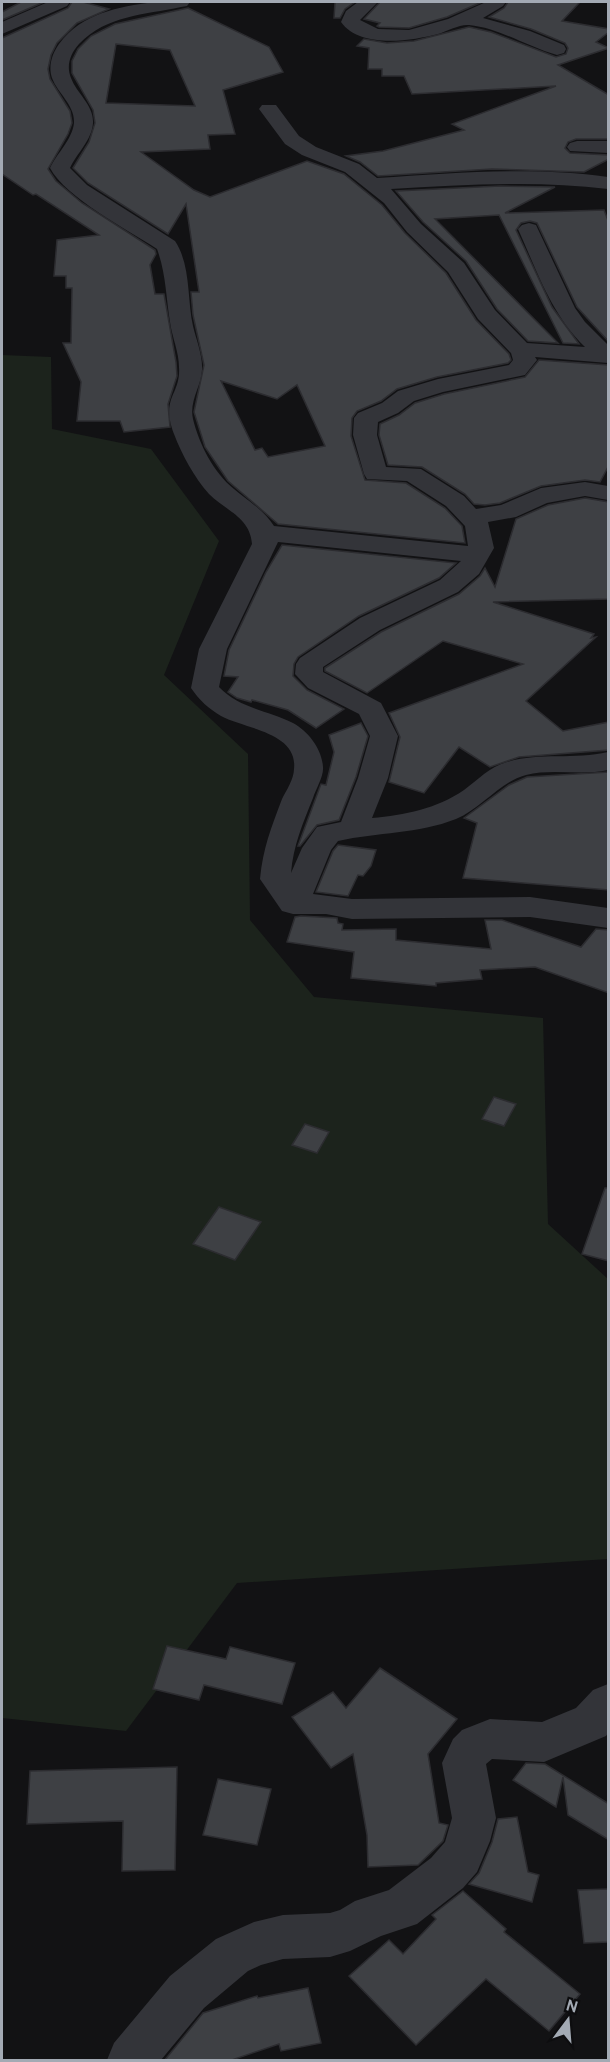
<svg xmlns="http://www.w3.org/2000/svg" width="610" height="2062" font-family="Overpass,sans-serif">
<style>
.green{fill:#1c231c}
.building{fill:#3e4044;stroke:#2c2c30;stroke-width:1.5;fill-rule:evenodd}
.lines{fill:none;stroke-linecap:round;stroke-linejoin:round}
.minor{fill:#333439;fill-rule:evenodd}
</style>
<rect width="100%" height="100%" fill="#121214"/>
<polygon class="green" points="2,355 51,357 52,429 151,449 219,541 164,675 248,754 250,920 314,997 543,1018 548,1224 608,1279 608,1559 237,1583 126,1731 2,1718"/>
<g class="building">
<polygon points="21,2 44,2 2,20 2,12"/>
<polygon points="72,2 83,2 109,9 77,23 57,43 51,55 48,69 50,79 70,111 72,123 68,134 48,169 56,181 82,203 155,250 156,254 150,265 155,294 164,294 176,362 177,376 168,404 170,427 124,432 120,421 77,421 81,382 63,343 71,343 72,288 66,288 66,276 54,276 57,240 99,235 36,194 33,195 2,174 2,38 68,8"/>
<polygon points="335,2 355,2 345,9 340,18 334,18"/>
<polygon points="380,2 482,2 447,17 409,28 379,27 377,26 380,23 364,19"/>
<polygon points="508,2 580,2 562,21 609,29 609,32 596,42 609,48 558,65 609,95 609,139 576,139 568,142 565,148 570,153 609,155 609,159 584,172 492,169 378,176 360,162 346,156 383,151 464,130 452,124 556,86 412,94 404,76 382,76 382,69 368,69 369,48 357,46 364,39 387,43 414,41 469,27 491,32 556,57 566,54 568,48 565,43 531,29 489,17 504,8"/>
<path d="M188 8 269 47 283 72 223 90 235 134 208 135 210 149 141 152 194 190 210 197 307 161 344 174 382 205 405 233 446 273 476 320 509 354 511 360 508 363 437 377 397 389 381 401 357 411 352 418 351 436 365 480 406 483 445 508 462 526 465 543 278 524 228 481 205 447 194 412 204 365 193 315 191 292H199L186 204 168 234 88 183 73 168 89 142 95 123 93 110 72 73V61L78 49 91 36 115 24ZM116 44 170 50 195 106 106 103ZM221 381 277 399 297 385 325 446 268 457 262 448 255 450Z"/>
<polygon points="500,186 555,187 505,213 604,210 609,223 609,342 577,307 537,223 530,221 521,223 516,230 552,307 579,344 563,343 499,215 435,219 558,343 528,341 497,309 466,261 423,222 396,191"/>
<polygon points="539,360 609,365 609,465 600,482 585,480 541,486 500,503 485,505 474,504 465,494 422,467 388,465 379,435 380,424 399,415 415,403 444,394 525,377"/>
<polygon points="585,498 609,502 609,599 493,602 594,634 591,638 596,637 526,701 563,731 609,722 609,750 519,757 490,767 459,747 424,793 389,782 400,737 389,713 523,664 443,641 367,693 325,671 325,668 381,632 459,594 480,576 485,568 495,587 516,519 548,505"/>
<polygon points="282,545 456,563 439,578 359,616 298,657 294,664 293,676 307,690 344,709 316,728 288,710 252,700 251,702 237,698 228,692 238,677 224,676 229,650 266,572"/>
<polygon points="361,723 368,736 356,777 339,820 317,825 300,846 298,846 321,784 326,785 334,752 329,735"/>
<polygon points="609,772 609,890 463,878 477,823 464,818 509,785 527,777"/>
<polygon points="338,845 376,850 371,866 363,876 358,875 348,896 316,892 333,851"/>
<polygon points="301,916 337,918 338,923 343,924 342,930 396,929 396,940 491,949 485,920 502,920 581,947 596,929 609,930 609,993 535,967 480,970 482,979 436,983 436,986 351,978 354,952 287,942 295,917"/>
<polygon points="494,1097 516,1104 504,1126 482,1119"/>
<polygon points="305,1124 329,1132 317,1153 292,1145"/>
<polygon points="605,1188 609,1188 609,1261 582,1254"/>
<polygon points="219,1207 261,1222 235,1260 193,1244"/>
<polygon points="167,1646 226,1659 230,1647 295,1663 282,1704 204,1685 199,1700 153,1689"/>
<polygon points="380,1668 457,1719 428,1754 439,1823 448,1825 443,1841 418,1865 368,1867 367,1835 353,1754 331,1768 292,1717 333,1692 346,1708"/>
<polygon points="526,1763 545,1764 609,1804 609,1840 568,1815 563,1777 556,1807 513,1780"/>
<polygon points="177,1767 175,1870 122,1871 123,1821 27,1824 30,1771"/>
<polygon points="218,1779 271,1789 257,1845 203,1835"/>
<polygon points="517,1817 528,1872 539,1875 532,1902 469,1884 479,1873 492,1842 498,1819"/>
<polygon points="609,1889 609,1942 584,1943 578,1890"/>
<polygon points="463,1891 506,1929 504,1932 580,1994 549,2031 486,1979 416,2045 349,1976 389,1940 403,1954 436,1919 432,1915"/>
<polygon points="308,1988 321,2043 281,2051 279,2044 229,2061 164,2061 203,2013 257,1996 258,1998"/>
</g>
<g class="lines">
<g class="minor">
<polygon points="48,2 70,2 67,6 2,34 2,22"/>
<path d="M154 2H190L187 6 181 7C144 15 107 15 79 44 70 54 66 66 71 78 77 94 94 105 93 123 92 140 77 153 70 168L87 185 175 241C191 265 187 299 193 326 196 339 203 356 202 370 201 387 189 401 193 419 199 444 214 473 234 489 248 501 264 510 274 526L468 546 465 526 446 506 407 481 367 479 364 474 353 435 354 418 358 413 382 403 398 391 438 379 509 365 513 360 511 353 478 319 448 272 407 232 384 203 345 172 302 155 285 144 259 109 262 105H276L299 136 316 147 359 164 377 178C453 173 532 166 608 177V189C537 180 463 185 391 189L421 224 464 263 495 310 527 343 585 347C551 314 537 271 518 229L522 225 529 223 536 225 575 308 585 322 608 345V363L535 357 537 360 525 375 443 392 414 401 398 413 378 422 377 435 386 467 421 469 464 496 476 509 501 505 541 488 585 482 608 486V500L585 496 547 503 516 517 488 522 494 548 479 574 458 592 380 630 323 667V672L381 703 398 736 388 778 372 818C405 815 436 809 464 790 479 779 489 767 507 762 540 752 574 760 608 752V770C581 776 552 768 526 775 501 781 482 808 456 819 418 834 378 832 338 841L331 850 313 894 352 899 530 897 608 908V928L530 917 352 919 326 914H293L282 911 260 879C263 848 271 828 282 799 286 791 294 779 294 769 298 732 245 729 221 716 209 709 199 700 191 688L199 649 252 544C250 517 226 511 209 494 194 477 182 455 174 434 160 397 181 395 179 367 179 352 172 337 170 322 166 298 166 273 157 249 127 229 66 198 50 168 57 153 72 140 74 123 75 105 58 94 52 78 48 66 52 54 59 44 82 13 118 7 154 2ZM278 542 461 561 440 580 360 618 300 658 296 664 295 674 308 688 359 714 370 736 358 778 341 822 317 827 302 848 291 873C293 846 303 823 313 798 316 789 324 776 323 767 322 749 308 731 293 723 268 710 240 709 219 687L227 649Z"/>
<path d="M358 2H378L360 20 378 29 409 30 448 19 486 2H506L503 6 483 18 530 31 564 45 566 49 564 53 557 55C527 47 500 28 469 25 460 24 447 31 438 34 411 41 360 49 341 22L346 11Z"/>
<polygon points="577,141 608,141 608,153 570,151 567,147 570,143"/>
<polygon points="608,1684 608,1733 606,1736 544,1762 492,1759 486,1764 496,1818 490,1841 477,1872 463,1888 417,1924 381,1936 350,1951 330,1957 283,1959 261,1965 248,1971 204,2008 161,2060 107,2060 114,2043 170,1976 216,1939 254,1922 283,1915 330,1913 340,1910 355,1901 389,1890 431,1858 445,1842 452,1818 442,1763 453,1739 462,1730 490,1719 542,1722 576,1708 593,1690"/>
</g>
</g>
<rect width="610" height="2062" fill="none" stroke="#a3aab4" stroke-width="6"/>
<g transform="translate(568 2020) rotate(16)" stroke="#0d0d0f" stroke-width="4.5" paint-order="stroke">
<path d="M0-4.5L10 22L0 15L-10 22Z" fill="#a3aab4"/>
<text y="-9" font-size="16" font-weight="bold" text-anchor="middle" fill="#a3aab4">N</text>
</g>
</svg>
